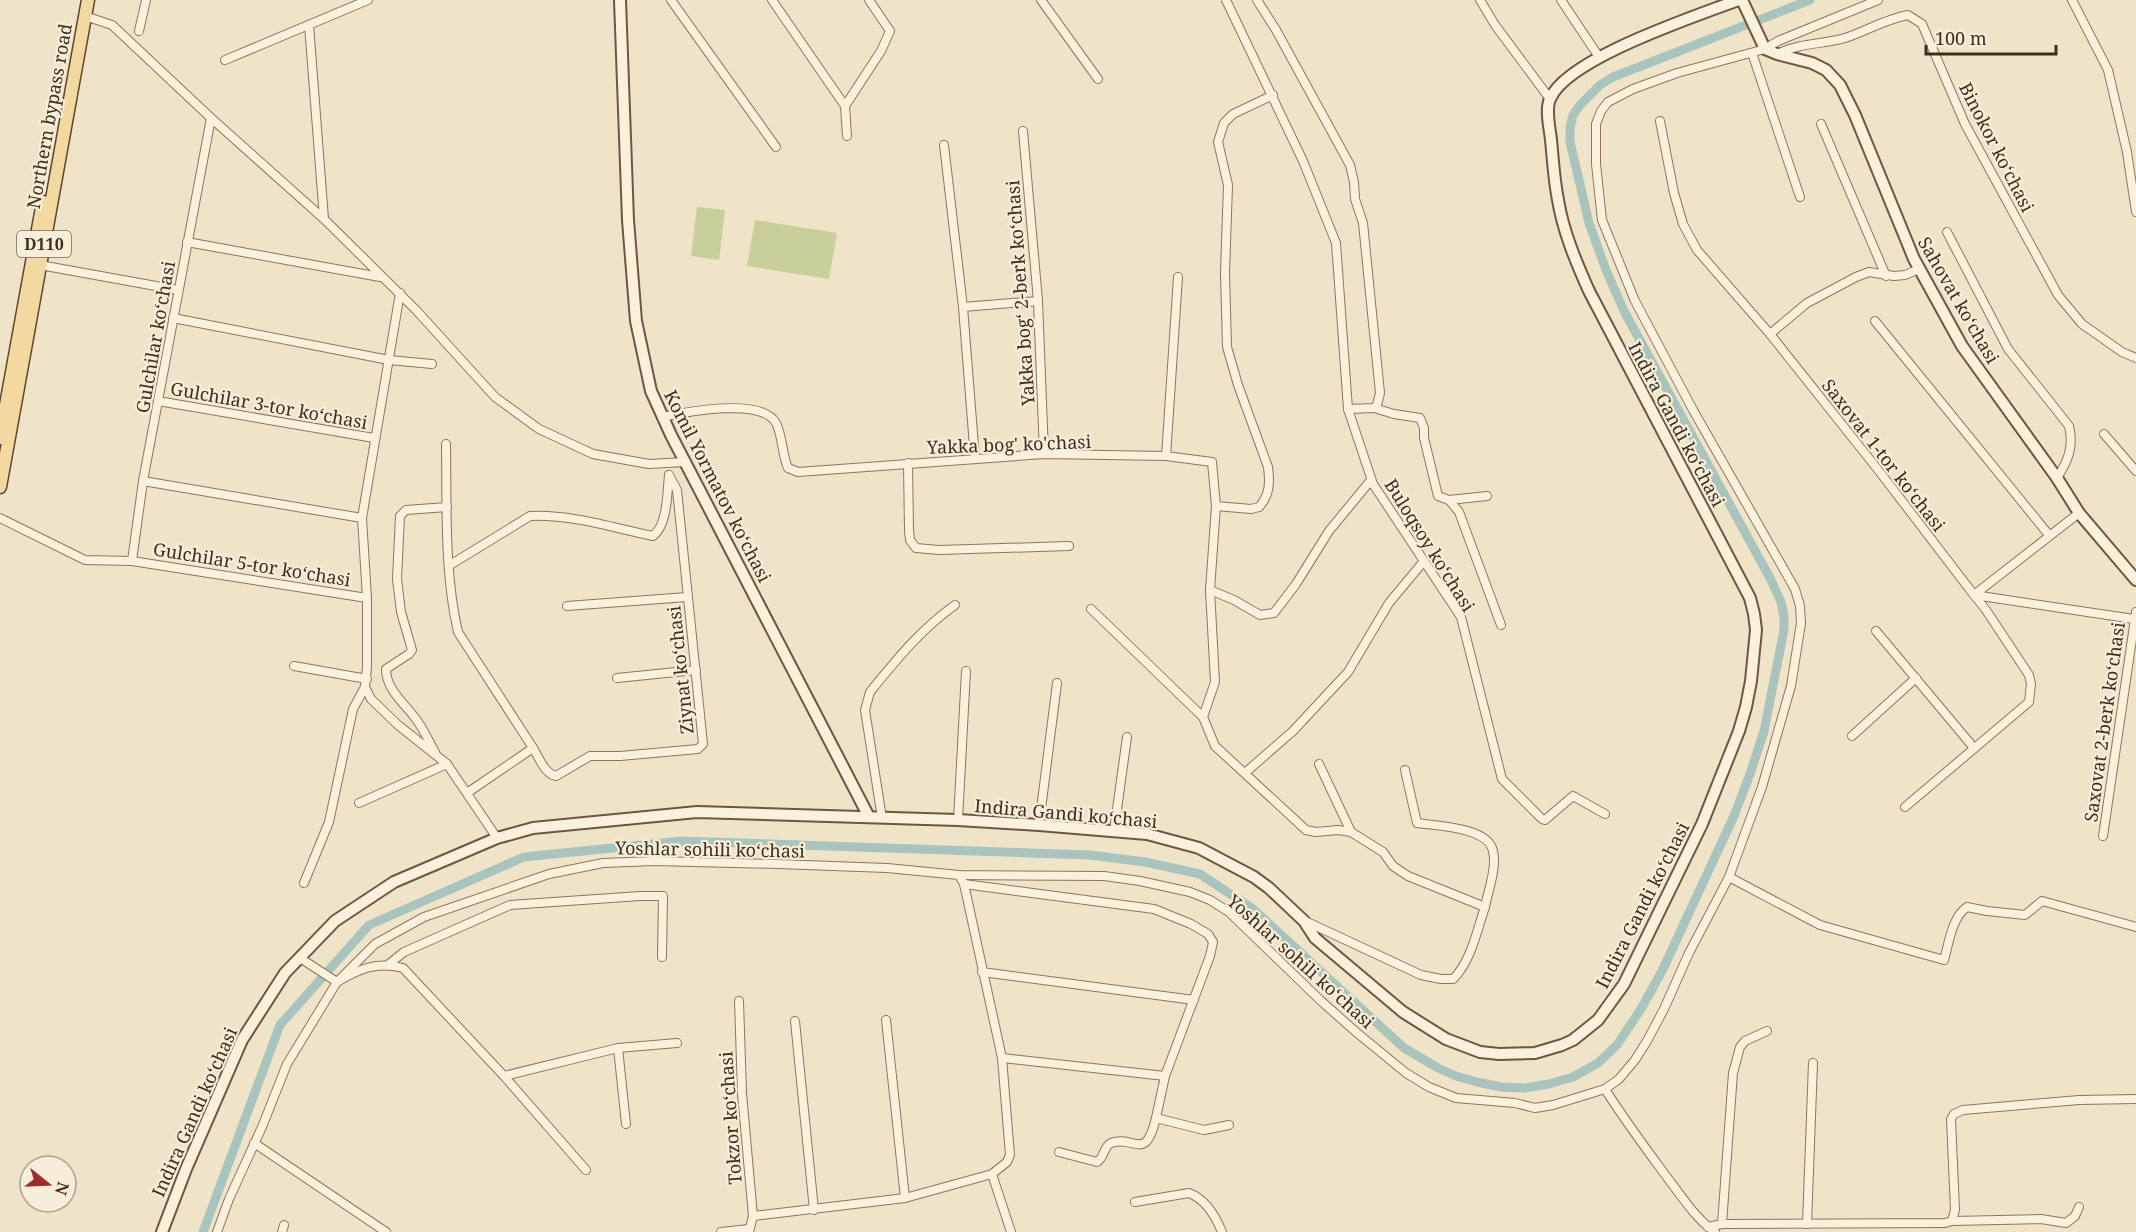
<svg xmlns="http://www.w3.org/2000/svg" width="2136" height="1232" font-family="'Noto Serif',serif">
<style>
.green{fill:#c9cf9b}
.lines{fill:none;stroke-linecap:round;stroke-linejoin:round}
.canal{stroke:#a9c4bc;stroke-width:9}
.street-casing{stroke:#8d765c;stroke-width:10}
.secondary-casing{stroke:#6f573f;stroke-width:14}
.primary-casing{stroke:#5b4430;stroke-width:15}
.street{stroke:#faf1dc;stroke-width:8}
.secondary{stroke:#faf1dc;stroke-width:10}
.primary{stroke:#f3d9a0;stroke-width:12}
.labels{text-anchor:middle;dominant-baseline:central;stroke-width:4.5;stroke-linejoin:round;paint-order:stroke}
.shield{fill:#f7eed8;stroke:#756857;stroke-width:1.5}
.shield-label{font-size:16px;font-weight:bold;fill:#3d2e20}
.street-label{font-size:18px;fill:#3d2e20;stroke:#f7eed8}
</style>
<rect width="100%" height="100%" fill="#f0e4c8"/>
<g class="green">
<polygon points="697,207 725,210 719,260 691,256"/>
<polygon points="755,220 837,233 829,279 747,266"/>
</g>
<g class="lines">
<polyline class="canal" points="203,1232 280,1025 369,925 524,857 681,841 1090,855 1145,862 1200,874 1253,909 1404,1048 1438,1068 1456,1076 1477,1082 1501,1087 1525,1088 1549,1084 1573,1077 1598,1063 1617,1045 1641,1009 1662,971 1734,816 1750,774 1764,731 1784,630 1784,616 1781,602 1770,578 1624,311 1606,270 1589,223 1570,142 1570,128 1573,115 1580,105 1600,85 1613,77 1810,0"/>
<defs>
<g id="street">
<polyline points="671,0 776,147"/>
<polyline points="772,0 845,106 847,136"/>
<polyline points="1041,0 1098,79"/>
<polyline points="1226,0 1303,161 1336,243 1348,409 1373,484 1461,617 1502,779 1542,819 1545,820 1573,796 1605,814"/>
<polyline points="1257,0 1276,30 1350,165 1354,182 1355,199 1363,223 1380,393 1377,405 1374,408 1348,409"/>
<polyline points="1480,0 1495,25 1550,99"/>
<polyline points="1561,0 1599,57"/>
<polyline points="2072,0 2108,70 2127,152 2136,212"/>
<polyline points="85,16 112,25 211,118 324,219 416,310 495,397 539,429 593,454 649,464 685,462"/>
<polyline points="309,25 324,219"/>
<polyline points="139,31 146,0"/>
<polyline points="1752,53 1800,197"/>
<path d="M1777 54C1802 42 1821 45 1845 38 1866 31 1886 19 1908 15L1922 24 1965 124 2058 295 2082 324 2122 352 2136 358"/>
<polyline points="225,60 368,0"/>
<polyline points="845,106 881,51 890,31 869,0"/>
<polyline points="1660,121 1674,193 1683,224 1697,250 1770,334 1879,471 1974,595 2079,513"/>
<polyline points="1821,124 1886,276"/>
<polyline points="1023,131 1038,301 1044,454"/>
<polyline points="944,145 963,307 975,459"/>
<path d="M1947 232 2008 349 2069 426C2074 447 2068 461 2057 478"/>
<polyline points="187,242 380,277"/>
<polyline points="40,265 178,290"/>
<polyline points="400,293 362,518 367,598 367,667 365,687 371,699 398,725 447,764 497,838"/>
<polyline points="963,307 1038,301"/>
<polyline points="173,318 389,360 432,364"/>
<polyline points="1875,321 2049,535"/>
<polyline points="1770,334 1807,303 1856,277 1869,272 1894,276 1905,275 1919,269"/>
<polyline points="158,401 374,438"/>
<polyline points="1374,408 1394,414 1420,418 1424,428 1424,438 1438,496 1449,500 1459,512 1501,625"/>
<path d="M662 417C686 412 762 397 776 423 782 433 782 455 788 468L798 472 1044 454 1166 456 1212 462 1216 506 1210 590 1215 682 1203 717"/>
<polyline points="2104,434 2136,471"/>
<path d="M446 444C447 506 444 572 458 632L533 748 467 793"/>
<polyline points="1166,456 1178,277"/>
<polyline points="908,463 909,530 910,540 916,548 939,550 1069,546"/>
<polyline points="143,481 362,518"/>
<polyline points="1449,500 1487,496"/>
<path d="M1216 506 1251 509 1259 507C1270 495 1270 482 1268 467L1238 385 1227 347 1225 273 1228 185 1218 142 1224 123 1233 114 1273 95"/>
<polyline points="0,518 85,560 132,561 367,598"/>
<polyline points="132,561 143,481 211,118"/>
<path d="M450 565 530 516C571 514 614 528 653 536 668 524 667 493 669 475"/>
<polyline points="1210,590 1234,600 1260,615 1274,613 1296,584 1329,531 1371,480"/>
<polyline points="1974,595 2134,619"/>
<polyline points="567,606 687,597"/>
<path d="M1091 609 1203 717 1215 746 1306 830 1316 832 1338 830 1351 832 1383 852 1393 866 1408 876 1485 907C1477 930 1471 962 1453 979H1441L1421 975 1305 921"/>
<polyline points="1876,631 1974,748"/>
<polyline points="294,666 367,679"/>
<polyline points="617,678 696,670"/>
<polyline points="1852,736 1916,678"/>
<path d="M533 748C539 758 545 774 556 776L590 756H620L698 749 703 744 677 490 669 475"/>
<path d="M435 752C429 742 425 732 418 722 407 705 386 691 386 669L409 654 412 650 401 612 397 579 400 516 406 510 447 507"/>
<polyline points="1319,764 1351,832"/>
<path d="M1405 770 1417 823C1437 826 1488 827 1493 851 1497 868 1488 891 1485 907"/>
<polyline points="1246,772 1293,731 1348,672 1389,603 1424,561"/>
<polyline points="359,803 447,764"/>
<polyline points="1905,807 2029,702 2031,684 2029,675 1986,610 1974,595"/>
<path d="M882 818 865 710 870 692C896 660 921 629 955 605"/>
<polyline points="958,820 966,671"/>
<polyline points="1039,825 1057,683"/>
<polyline points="1114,831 1127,737"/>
<polyline points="2103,836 2136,612"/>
<path d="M1729 877 1820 925 1944 960C1949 943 1952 917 1967 907L1987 911 2025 915 2042 901 2136 927"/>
<polyline points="304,883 329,822 353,709 365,687"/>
<polyline points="964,884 1154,909 1191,924 1208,934 1213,942 1210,956 1165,1076 1156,1118 1204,1130 1229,1125"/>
<path d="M300 958 337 982C359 969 377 961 403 968L504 1076 618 1048 626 1124"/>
<polyline points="389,964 404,952 510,905 640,896 663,896 662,957"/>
<polyline points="982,972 1194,1000"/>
<polyline points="739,1001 742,1093 753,1216 749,1232"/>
<polyline points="886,1020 905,1198"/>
<polyline points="795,1021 814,1210"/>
<polyline points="618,1048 677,1043"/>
<polyline points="1002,1058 1165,1076"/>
<polyline points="504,1076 586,1170"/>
<polyline points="254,1143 386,1232"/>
<path d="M1059 1152 1097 1162C1105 1157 1103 1147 1111 1143 1134 1134 1145 1164 1156 1118"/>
<polyline points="992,1174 1011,1232"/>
<path d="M1135 1202 1189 1193C1205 1199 1216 1217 1222 1232"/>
<polyline points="753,1216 905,1198 992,1174 1007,1162 1010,1155 1002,1058 964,884 959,875"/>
<polyline points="1952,1221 2041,1219 2066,1223 2075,1216 2079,1207"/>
<polyline points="1722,1224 1733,1073 1740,1047 1745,1041 1767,1031"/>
<polyline points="1807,1224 1813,1063"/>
<polyline points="1708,1227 1722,1224 1945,1223 1952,1221 1955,1210 1951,1119 1954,1114 1963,1110 2079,1100 2136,1099"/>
<polyline points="217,1232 229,1199 262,1127 287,1064 337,982 375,944 424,917 549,874 603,863 654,861 778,864 887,868 959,875 1104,876 1140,881 1190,892 1210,900 1229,912 1320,1000 1356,1032 1406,1073 1429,1087 1456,1098 1515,1103 1535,1108 1553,1105 1605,1089"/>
<polyline points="282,1232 284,1225"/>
<polyline points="721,1232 749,1229"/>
<path d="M1715 1232C1696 1219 1683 1198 1669 1180 1647 1150 1625 1121 1605 1089L1619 1079 1635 1060 1647 1041 1664 1009 1689 953 1729 877 1762 787 1791 686 1801 623 1800 606 1795 589 1693 410 1635 301 1602 220 1596 164V124L1601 111 1608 102 1633 89 1677 73 1765 49 1778 41 1878 0"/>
</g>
<g id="secondary">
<polyline points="620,0 628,220 636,321 651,391 671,435 869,817"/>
<polyline points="1742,0 1765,49 1777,54 1812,63 1826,70 1840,85 1855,115 1914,259 1962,346 2057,478 2079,513 2136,580"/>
<path d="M162 1232 186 1169 242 1040 285 973 335 921 394 882 497 838 533 828 697 812 958 820 1039 825 1147 834 1199 848 1254 877 1269 888 1304 921 1315 938 1403 1012 1446 1039 1480 1052 1499 1054 1535 1053 1562 1045 1573 1040 1598 1020 1624 984 1702 824 1739 731 1746 707 1751 681 1756 630 1754 614 1750 598 1589 291C1576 262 1563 231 1558 200 1554 180 1553 160 1551 140 1550 129 1545 110 1550 99 1567 58 1697 16 1738 0"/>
</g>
<g id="primary">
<polyline points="0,438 43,202"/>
<polyline points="0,487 88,0"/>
</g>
</defs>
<use href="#street" class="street-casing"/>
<use href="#secondary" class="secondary-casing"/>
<use href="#primary" class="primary-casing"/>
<use href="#street" class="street"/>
<use href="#secondary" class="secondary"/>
<use href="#primary" class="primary"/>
</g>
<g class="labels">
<rect class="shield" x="17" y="231" width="54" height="26" rx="4.5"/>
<g class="shield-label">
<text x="44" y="244">D110</text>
</g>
<g class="street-label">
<text transform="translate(49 116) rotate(-80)">Northern bypass road</text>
<text transform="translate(1997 147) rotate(63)">Binokor koʻchasi</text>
<text transform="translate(1020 293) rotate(-94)">Yakka bogʻ 2-berk koʻchasi</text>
<text transform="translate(1959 300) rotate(60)">Sahovat koʻchasi</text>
<text transform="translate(155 337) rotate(-80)">Gulchilar koʻchasi</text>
<text transform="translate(269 405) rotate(10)">Gulchilar 3-tor koʻchasi</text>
<text transform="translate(1677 424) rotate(62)">Indira Gandi koʻchasi</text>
<text transform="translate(1009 444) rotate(-2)">Yakka bog' ko'chasi</text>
<text transform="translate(1884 455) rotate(52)">Saxovat 1-tor koʻchasi</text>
<text transform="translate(718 486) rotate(63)">Komil Yormatov koʻchasi</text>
<text transform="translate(1430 545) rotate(58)">Buloqsoy koʻchasi</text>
<text transform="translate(252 564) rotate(9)">Gulchilar 5-tor koʻchasi</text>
<text transform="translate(680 670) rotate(-96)">Ziynat koʻchasi</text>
<text transform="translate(2104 722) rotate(-82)">Saxovat 2-berk koʻchasi</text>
<text transform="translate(1066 813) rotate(5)">Indira Gandi koʻchasi</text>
<text transform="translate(710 849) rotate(1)">Yoshlar sohili koʻchasi</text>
<text transform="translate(1642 905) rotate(-63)">Indira Gandi koʻchasi</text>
<text transform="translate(1301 961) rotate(42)">Yoshlar sohili koʻchasi</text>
<text transform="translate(194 1112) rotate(-66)">Indira Gandi koʻchasi</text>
<text transform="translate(730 1118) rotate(-94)">Tokzor koʻchasi</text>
</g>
</g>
<g transform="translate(48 1184) rotate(108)"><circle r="28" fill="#f7eed8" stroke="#ada18e" stroke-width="1.5"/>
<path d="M0-4.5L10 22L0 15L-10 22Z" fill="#9e2a2b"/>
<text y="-9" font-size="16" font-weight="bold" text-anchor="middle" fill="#3d2e20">N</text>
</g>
<path d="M1926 45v9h130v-9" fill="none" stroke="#3d2e20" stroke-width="3"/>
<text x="1935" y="45" font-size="18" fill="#3d2e20" stroke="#f7eed8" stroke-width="4.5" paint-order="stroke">100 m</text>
</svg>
